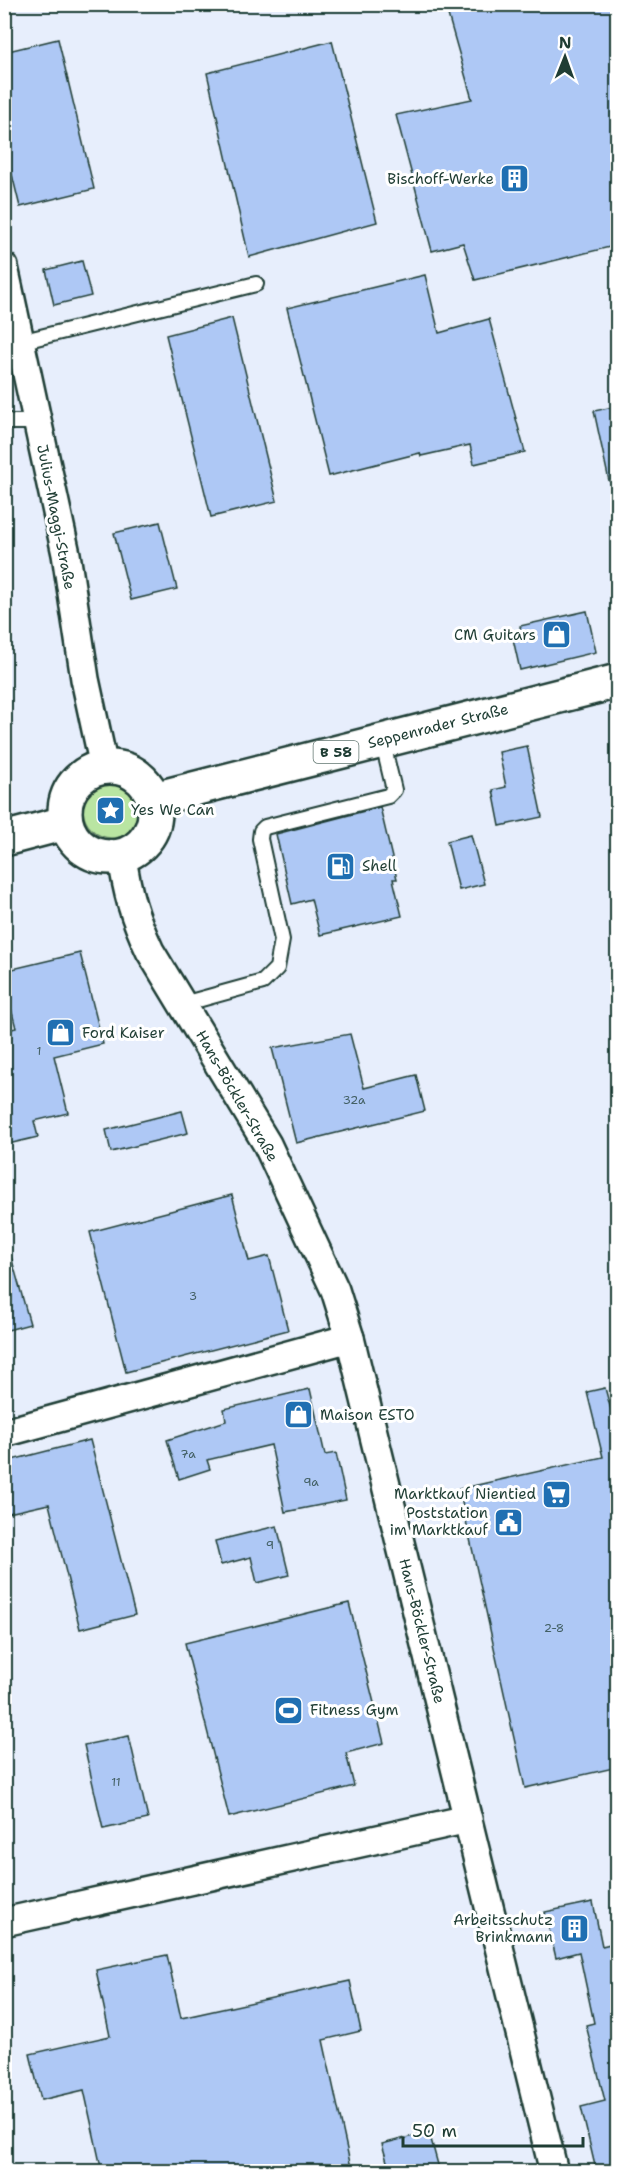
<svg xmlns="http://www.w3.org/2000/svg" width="622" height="2176" font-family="'Shantell Sans',sans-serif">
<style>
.built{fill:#e7eefc}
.green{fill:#b9e5a2;stroke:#6c916b;stroke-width:1.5}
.building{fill:#aec8f5;stroke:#1f3d34;stroke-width:1.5}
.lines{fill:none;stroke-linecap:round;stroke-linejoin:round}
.service-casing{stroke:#1f3d34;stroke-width:18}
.minor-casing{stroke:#1f3d34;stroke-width:32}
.primary-casing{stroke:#1f3d34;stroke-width:38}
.service{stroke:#fff;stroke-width:14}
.minor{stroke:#fff;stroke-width:27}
.primary{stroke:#fff;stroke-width:33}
.labels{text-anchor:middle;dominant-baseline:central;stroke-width:6;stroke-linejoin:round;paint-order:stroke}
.number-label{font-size:12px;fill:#436064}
.shield{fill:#fff;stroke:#627771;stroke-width:1.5}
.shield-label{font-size:14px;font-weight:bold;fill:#1f3d34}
.poi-label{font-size:15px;fill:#1f3d34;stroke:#fff;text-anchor:end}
.street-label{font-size:15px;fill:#1f3d34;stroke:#fff}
</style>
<rect width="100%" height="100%" fill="#fff"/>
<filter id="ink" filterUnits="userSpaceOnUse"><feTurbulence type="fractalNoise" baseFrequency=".0167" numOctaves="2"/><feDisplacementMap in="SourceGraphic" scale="12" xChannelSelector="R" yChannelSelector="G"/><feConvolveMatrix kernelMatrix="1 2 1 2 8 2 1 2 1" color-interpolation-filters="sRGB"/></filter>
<g filter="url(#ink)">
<polygon class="built" points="5,5 617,5 617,2171 5,2172"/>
<circle class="green" cx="112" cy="809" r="29"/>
<g class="building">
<polygon points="445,4 618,4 618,245 475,280 463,243 432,251 396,115 472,99"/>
<polygon points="58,39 94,189 20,207 4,142 4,52"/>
<polygon points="332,41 377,222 249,257 207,73"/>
<polygon points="82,261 91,296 54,305 46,270"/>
<polygon points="425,275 439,333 489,319 525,452 474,464 470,445 421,456 420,453 329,476 287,308"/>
<polygon points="232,318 277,501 211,517 166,335"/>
<polygon points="618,406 618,480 609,481 594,411"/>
<polygon points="160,522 177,589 131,600 114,533"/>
<polygon points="587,611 596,652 520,670 513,639 522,637 520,626"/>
<polygon points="527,746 542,817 500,826 493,790 506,787 499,752"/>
<polygon points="380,807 397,879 393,879 402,916 320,935 311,899 292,904 276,834"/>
<polygon points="471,835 484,884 459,890 447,841"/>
<polygon points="80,953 103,1044 54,1056 68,1113 34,1121 38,1137 4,1145 4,1031 16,1028 4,981 4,971"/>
<polygon points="350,1034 364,1088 416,1075 425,1111 296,1143 272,1048"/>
<polygon points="182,1111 188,1133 111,1152 106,1130"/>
<polygon points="232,1195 249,1261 269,1256 288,1330 126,1372 90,1232"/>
<polygon points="10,1253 30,1324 4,1331 4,1254"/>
<polygon points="605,1388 618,1435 618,1767 525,1788 459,1489 603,1457 587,1392"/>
<polygon points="310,1389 325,1455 336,1453 346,1500 285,1512 271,1445 207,1460 210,1469 179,1479 167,1440 226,1421 224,1409"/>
<polygon points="90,1440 135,1615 80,1629 49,1504 4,1514 4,1462"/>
<polygon points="277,1526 289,1575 257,1583 251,1557 221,1565 215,1541"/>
<polygon points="349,1603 384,1743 346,1753 354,1786 229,1817 185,1643"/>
<polygon points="129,1736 148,1819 103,1829 84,1745"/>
<polygon points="593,1902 602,1946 618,1942 618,2165 596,2170 581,2107 605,2101 586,2025 594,2023 579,1952 556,1958 545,1912"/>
<polygon points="167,1955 181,2018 350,1981 361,2031 323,2040 352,2172 102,2172 84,2090 41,2100 30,2054 110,2036 96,1970"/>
<polygon points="429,2132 440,2172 390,2172 382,2144"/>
</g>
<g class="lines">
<defs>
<g id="service">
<polyline points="20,342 256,284"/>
<polyline points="4,419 11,422 37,422"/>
<polyline points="183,1004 263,982 277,968 282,940 260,839 261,831 265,827 388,796 394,790 382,740"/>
</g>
<g id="minor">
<polyline points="4,267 66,554 85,679 104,767"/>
<path d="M122 856C127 893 134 917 150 951L267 1144 335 1290 350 1338 554 2172"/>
<polyline points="4,1433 350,1338"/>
<polyline points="4,1922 468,1819"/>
</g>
<g id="primary">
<circle cx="110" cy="812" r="45"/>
<polyline points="154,799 618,681"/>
<polyline points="4,839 65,823"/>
</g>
</defs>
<use href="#service" class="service-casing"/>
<use href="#minor" class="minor-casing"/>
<use href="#primary" class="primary-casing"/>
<use href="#service" class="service"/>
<use href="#minor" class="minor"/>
<use href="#primary" class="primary"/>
</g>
</g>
<defs>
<symbol id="building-square" viewBox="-11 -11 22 22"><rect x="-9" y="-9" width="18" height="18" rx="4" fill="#1f6fb2" stroke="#fff"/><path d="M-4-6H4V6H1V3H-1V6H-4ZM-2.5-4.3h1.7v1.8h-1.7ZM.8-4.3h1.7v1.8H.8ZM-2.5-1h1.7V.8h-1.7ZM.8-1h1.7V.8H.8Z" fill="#fff"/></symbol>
<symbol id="shop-square" viewBox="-11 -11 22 22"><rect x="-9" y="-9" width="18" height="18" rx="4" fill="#1f6fb2" stroke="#fff"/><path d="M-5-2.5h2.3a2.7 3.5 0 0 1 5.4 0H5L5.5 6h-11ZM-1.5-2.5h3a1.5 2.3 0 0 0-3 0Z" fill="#fff"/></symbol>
<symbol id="sight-square" viewBox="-11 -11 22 22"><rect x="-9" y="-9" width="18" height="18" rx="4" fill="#1f6fb2" stroke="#fff"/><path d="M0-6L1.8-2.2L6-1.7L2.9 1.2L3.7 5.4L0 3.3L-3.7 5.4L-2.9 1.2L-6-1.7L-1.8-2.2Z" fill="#fff"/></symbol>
<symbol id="fuel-square" viewBox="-11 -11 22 22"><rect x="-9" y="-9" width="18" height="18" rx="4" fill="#1f6fb2" stroke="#fff"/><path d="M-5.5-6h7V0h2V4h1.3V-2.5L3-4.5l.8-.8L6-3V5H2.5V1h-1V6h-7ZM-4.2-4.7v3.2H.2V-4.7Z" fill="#fff"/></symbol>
<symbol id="supermarket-square" viewBox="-11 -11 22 22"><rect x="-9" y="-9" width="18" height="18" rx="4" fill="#1f6fb2" stroke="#fff"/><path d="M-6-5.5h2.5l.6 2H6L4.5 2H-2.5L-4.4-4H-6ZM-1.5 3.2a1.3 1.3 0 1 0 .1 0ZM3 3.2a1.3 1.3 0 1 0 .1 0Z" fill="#fff"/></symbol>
<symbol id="civic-square" viewBox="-11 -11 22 22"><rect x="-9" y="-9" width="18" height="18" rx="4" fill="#1f6fb2" stroke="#fff"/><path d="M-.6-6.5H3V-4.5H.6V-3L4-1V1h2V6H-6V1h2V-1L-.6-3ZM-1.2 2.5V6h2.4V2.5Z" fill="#fff"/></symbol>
<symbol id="stadium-square" viewBox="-11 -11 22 22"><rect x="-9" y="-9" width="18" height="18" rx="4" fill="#1f6fb2" stroke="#fff"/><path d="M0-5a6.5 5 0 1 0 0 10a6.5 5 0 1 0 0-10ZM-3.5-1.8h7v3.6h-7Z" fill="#fff"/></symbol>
</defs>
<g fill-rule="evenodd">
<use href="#building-square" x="498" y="162" width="33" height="33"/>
<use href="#shop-square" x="540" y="618" width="33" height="33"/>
<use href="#sight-square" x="94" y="794" width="33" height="33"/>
<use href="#fuel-square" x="324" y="850" width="33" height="33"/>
<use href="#shop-square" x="44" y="1016" width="33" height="33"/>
<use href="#shop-square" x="282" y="1398" width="33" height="33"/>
<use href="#supermarket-square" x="540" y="1478" width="33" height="33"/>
<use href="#civic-square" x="492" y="1506" width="33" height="33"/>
<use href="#stadium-square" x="272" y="1694" width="33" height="33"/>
<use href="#building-square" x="558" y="1912" width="33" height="33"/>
</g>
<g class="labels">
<g class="number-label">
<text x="39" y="1051">1</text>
<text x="354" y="1100">32a</text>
<text x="193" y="1296">3</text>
<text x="188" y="1454">7a</text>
<text x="311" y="1482">9a</text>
<text x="270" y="1545">9</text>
<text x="554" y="1628">2-8</text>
<text x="116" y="1782">11</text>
</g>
<rect class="shield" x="313.5" y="741" width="45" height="22" rx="4.5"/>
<g class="shield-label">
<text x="336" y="752">B 58</text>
</g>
<g class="poi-label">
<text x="494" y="179">Bischoff-Werke</text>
<text x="536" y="635">CM Guitars</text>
<text x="131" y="810" text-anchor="start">Yes We Can</text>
<text x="362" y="866" text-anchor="start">Shell</text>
<text x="82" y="1033" text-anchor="start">Ford Kaiser</text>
<text x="320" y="1415" text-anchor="start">Maison ESTO</text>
<text x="536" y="1494">Marktkauf Nientied</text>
<text x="488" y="1513">Poststation<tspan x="488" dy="17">im Marktkauf</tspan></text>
<text x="310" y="1710" text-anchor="start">Fitness Gym</text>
<text x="553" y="1920">Arbeitsschutz<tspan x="553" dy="17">Brinkmann</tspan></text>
</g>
<g class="street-label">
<text transform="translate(56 517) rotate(79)">Julius-Maggi-Straße</text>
<text transform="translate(438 726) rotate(-14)">Seppenrader Straße</text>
<text transform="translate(237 1096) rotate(60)">Hans-Böckler-Straße</text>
<text transform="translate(422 1631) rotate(76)">Hans-Böckler-Straße</text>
</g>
</g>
<rect width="622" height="2176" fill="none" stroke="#fff" stroke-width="24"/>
<rect x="12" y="12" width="598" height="2152" fill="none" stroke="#1f3d34" stroke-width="2" filter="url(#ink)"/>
<g transform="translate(565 57) rotate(1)" stroke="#ffffff" stroke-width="4.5" paint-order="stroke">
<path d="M0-4.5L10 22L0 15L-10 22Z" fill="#1f3d34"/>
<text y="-9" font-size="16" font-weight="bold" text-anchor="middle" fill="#1f3d34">N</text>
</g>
<path d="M403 2137v9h180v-9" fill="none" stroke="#1f3d34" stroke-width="3"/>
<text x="412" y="2137" font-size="18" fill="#1f3d34" stroke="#ffffff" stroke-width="4.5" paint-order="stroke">50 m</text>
</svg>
